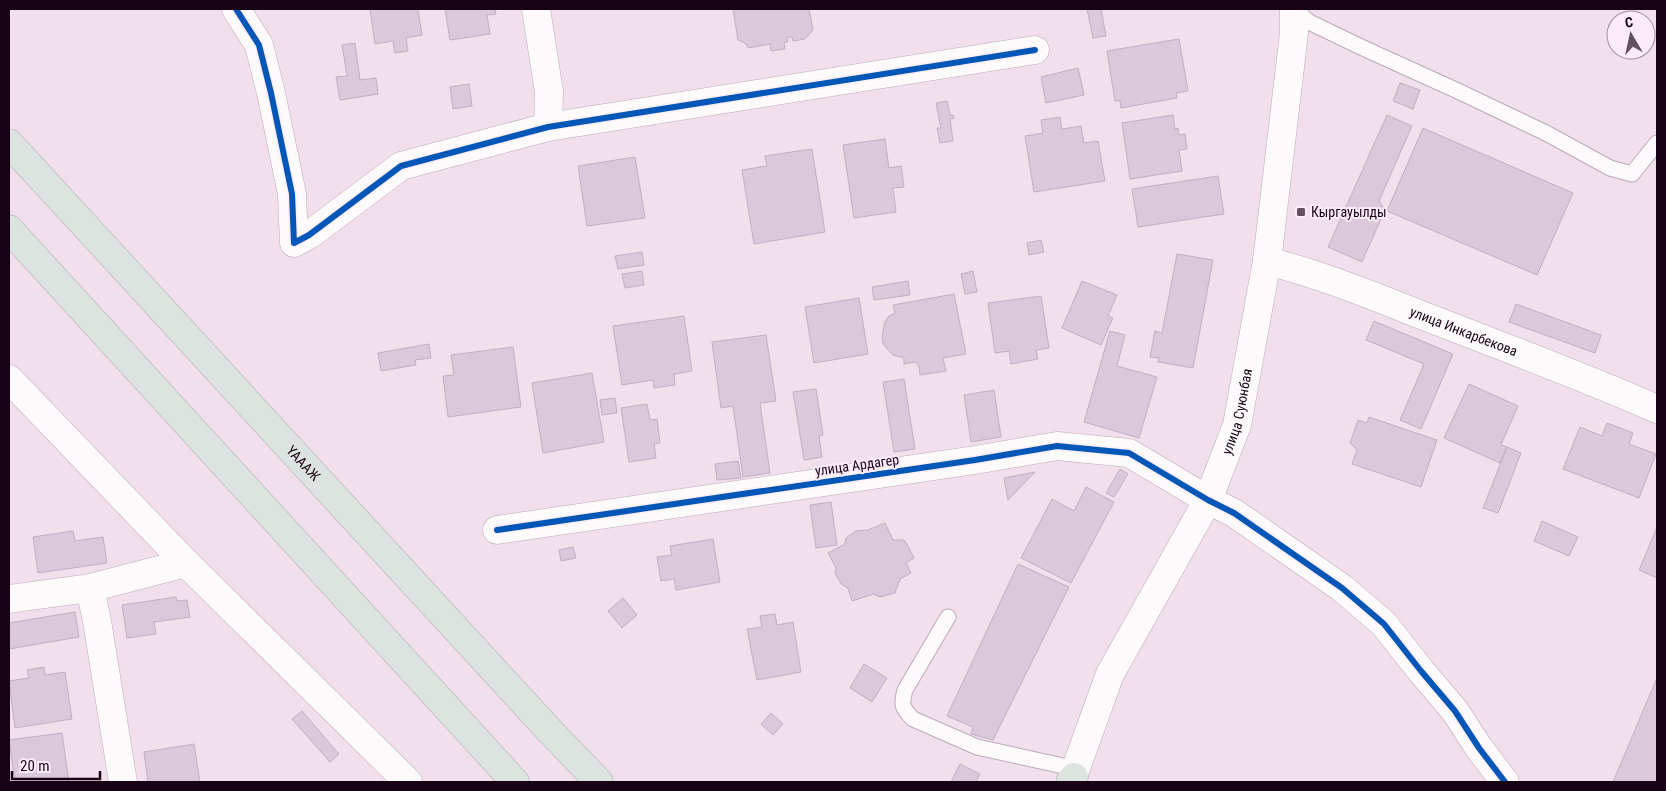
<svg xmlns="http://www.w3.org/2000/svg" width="1666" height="791" font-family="'Roboto Condensed',sans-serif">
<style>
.building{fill:#dac9db;stroke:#c0afc1}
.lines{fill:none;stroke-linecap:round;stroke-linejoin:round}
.lane-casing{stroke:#bda9b8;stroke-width:17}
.street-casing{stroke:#bda9b8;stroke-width:29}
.secondary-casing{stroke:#bda9b8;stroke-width:29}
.highway-casing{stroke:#a9aaaa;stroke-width:29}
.lane{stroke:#fdfafc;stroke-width:15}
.street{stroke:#fdfafc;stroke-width:28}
.secondary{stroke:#fdfafc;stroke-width:28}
.highway{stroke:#dde4df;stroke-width:28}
.cycleway-casing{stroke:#fbecf7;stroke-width:9}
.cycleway{stroke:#0057b8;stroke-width:6}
.poi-dot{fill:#645060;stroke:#fbecf7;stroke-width:2}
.labels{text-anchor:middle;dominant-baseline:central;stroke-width:4;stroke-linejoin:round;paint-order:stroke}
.poi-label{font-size:14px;fill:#180314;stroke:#fbecf7;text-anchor:start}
.street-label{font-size:14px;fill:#180314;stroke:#fbecf7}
</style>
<rect width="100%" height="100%" fill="#f1e0ec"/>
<g class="building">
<polygon points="370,9 418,9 422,35 406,38 408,51 395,53 393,41 375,44"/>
<polygon points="445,9 495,9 496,14 487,15 490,34 450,40"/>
<polygon points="733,9 809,9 813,30 805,39 793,41 792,37 787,37 788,41 784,43 785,49 771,51 770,44 748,48 745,43 738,40"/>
<polygon points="1087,9 1101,9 1106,36 1093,38"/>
<polygon points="1179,39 1188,91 1176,93 1177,98 1121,108 1120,101 1115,101 1107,51"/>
<polygon points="355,43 360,80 376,78 378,94 340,100 336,77 347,76 342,45"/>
<polygon points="1078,68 1084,95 1046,103 1041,77"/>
<polygon points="1400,83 1420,90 1413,109 1393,101"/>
<polygon points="469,84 472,106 453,109 450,87"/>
<polygon points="947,101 950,115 953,115 954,118 950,119 953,141 940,143 937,128 941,128 936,103"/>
<polygon points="1173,115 1175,129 1178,128 1179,135 1185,134 1187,149 1179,150 1182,171 1130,179 1122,123"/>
<polygon points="1387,115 1412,126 1379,201 1385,210 1362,262 1328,247"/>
<polygon points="1060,117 1062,129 1081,126 1084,143 1098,141 1105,181 1034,192 1025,136 1043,133 1041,120"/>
<polygon points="1423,128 1573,193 1537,275 1387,211"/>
<polygon points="885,139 889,168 901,166 904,187 893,188 896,212 854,218 843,145"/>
<polygon points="812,149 825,232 754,244 742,170 767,166 765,156"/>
<polygon points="635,157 645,218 587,226 578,166"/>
<polygon points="1218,176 1224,214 1138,227 1132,189"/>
<polygon points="1041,240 1044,252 1029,255 1027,243"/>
<polygon points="642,252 644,265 618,269 615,256"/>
<polygon points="1177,254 1213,260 1193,368 1158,362 1159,358 1150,357 1155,331 1162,333"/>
<polygon points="642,271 644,285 625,288 622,274"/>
<polygon points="973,271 977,292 965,294 961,274"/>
<polygon points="908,281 910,295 874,300 872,287"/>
<polygon points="1082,281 1117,295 1108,316 1113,318 1101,345 1062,328"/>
<polygon points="954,294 966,354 943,358 946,371 920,375 919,366 915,362 904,364 904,358 893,355 883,344 882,336 885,322 889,316 895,313 893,305"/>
<polygon points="1041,296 1049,348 1036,350 1038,359 1011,364 1009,351 995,353 988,303"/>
<polygon points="859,298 868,354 814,363 805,307"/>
<polygon points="1516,304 1601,335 1595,353 1509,322"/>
<polygon points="684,316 692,371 674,374 675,385 654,388 653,380 622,385 613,326"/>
<polygon points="1374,321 1453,354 1421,429 1400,420 1424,364 1366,340"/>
<polygon points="1110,331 1125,335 1117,366 1157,377 1139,438 1084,422"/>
<polygon points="766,335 776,401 760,403 770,473 743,477 733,406 721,408 712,342"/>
<polygon points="429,344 431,358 415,360 416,365 381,371 378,353"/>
<polygon points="513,347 521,407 448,417 443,376 454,375 451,355"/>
<polygon points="592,373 604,442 543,453 532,383"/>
<polygon points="904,379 915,449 894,452 883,382"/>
<polygon points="1469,384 1518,406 1501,445 1507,447 1500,463 1444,438"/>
<polygon points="816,389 823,435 819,436 822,457 804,460 793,392"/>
<polygon points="994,390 1001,437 971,442 964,395"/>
<polygon points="615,398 617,413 602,415 600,400"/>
<polygon points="647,404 650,420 657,419 660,443 654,444 656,458 629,462 621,408"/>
<polygon points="1369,417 1437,440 1421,487 1352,464 1357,450 1350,443 1358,420 1367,423"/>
<polygon points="1607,423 1633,433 1629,444 1656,454 1639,498 1563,469 1580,427 1602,436"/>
<polygon points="1507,447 1521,453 1498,513 1483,508"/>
<polygon points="738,461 741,478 717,480 715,464"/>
<polygon points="1120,469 1128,474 1114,497 1106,493"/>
<polygon points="1035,472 1008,500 1004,478"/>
<polygon points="1086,487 1114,502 1071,583 1021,558 1052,499 1074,511"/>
<polygon points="831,502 837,545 816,548 810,505"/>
<polygon points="1542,521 1578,537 1569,556 1534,541"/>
<polygon points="885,523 893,540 904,540 908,546 914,558 906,563 911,573 900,579 895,593 880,597 873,594 852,601 848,588 841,584 835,573 836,568 828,553 845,544 846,538 856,531 868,530"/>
<polygon points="1657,527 1657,578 1639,570"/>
<polygon points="73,531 75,541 103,537 107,563 38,573 33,537"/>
<polygon points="713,539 720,582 676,590 674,579 661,581 657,557 672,555 670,546"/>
<polygon points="573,547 576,558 561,561 559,550"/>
<polygon points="1018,564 1069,587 993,740 971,734 973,727 947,716"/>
<polygon points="176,597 177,601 187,600 190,617 154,622 156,634 127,638 122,605"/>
<polygon points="623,598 637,615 622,628 608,611"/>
<polygon points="75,612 79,637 9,649 9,623"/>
<polygon points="775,614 777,625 793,622 801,672 757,680 747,629 762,627 760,616"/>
<polygon points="864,664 887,678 872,702 850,688"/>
<polygon points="44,667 45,675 65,672 72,719 15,728 9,681 29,678 27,670"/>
<polygon points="1657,678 1657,782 1613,782"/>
<polygon points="302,711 339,754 330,762 292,719"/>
<polygon points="771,713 783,724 773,735 761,724"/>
<polygon points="62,733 69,782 15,782 9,740"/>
<polygon points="194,744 200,782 148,782 144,752"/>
<polygon points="960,764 980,774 976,782 951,782"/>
</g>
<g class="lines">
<defs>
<g id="lane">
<polyline points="1294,9 1309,22 1361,47 1460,92 1546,133 1610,168 1632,174 1657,143"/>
<path d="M948 617 905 690C901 705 902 708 913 719L977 747 1077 769"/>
</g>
<g id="street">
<polyline points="236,9 259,45 271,93 292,194 294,243 309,235 401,166 548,127 1035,50"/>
<polyline points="536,9 549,92 548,127"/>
<path id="s1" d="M1267 261C1327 276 1385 301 1442 323 1514 351 1587 378 1657 409"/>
<polyline points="9,379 186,563 408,782"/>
<polyline points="497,530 975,460 1057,446 1129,453 1208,500 1234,513 1342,588 1384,624 1421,671 1455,711 1479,748 1505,782"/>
<polyline points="90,588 97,621 123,782"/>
<polyline points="9,599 90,588 186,563"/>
</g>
<g id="secondary">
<path id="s2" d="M1071 782 1110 674 1208 500 1237 425 1267 261 1294 33V9"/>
</g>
<g id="highway">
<path id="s3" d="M9 143 548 729 599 782"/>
<polyline points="9,229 515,782"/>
<polyline points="1070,782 1074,777"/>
</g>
</defs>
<use href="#lane" class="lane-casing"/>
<use href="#street" class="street-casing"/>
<use href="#secondary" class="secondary-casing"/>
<use href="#highway" class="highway-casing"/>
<use href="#lane" class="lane"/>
<use href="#street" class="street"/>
<use href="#secondary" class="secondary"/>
<use href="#highway" class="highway"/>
<defs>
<g id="cycleway">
<polyline points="236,9 259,45 271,93 292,194 294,243 309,235 401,166 548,127 1035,50"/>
<polyline points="497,530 975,460 1057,446 1129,453 1208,500 1234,513 1342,588 1384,624 1421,671 1455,711 1479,748 1505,782"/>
</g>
</defs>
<use href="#cycleway" class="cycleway-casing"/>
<use href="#cycleway" class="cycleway"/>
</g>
<rect class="poi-dot" x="1296" y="207" width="10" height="10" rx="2.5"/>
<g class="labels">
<g class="poi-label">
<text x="1311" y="212">Кыргауылды</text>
</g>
<g class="street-label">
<text stroke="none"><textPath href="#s1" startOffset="209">улица Инкарбекова</textPath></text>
<text stroke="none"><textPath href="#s2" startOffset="408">улица Суюнбая</textPath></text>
<text stroke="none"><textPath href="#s3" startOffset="435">ҮАААЖ</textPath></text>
<text transform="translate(857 465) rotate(-8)">улица Ардагер</text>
</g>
</g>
<rect width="1666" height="791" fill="none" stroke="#180314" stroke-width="20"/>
<g transform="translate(1631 35) rotate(351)"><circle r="24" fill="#fbecf7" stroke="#a08f9c"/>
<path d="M0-4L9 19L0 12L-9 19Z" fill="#645060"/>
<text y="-8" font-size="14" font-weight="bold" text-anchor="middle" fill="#180314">С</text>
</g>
<path d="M12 771v8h88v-8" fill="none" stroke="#180314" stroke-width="2.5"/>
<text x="20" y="771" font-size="15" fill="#180314" stroke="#fbecf7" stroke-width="4" paint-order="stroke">20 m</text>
</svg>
